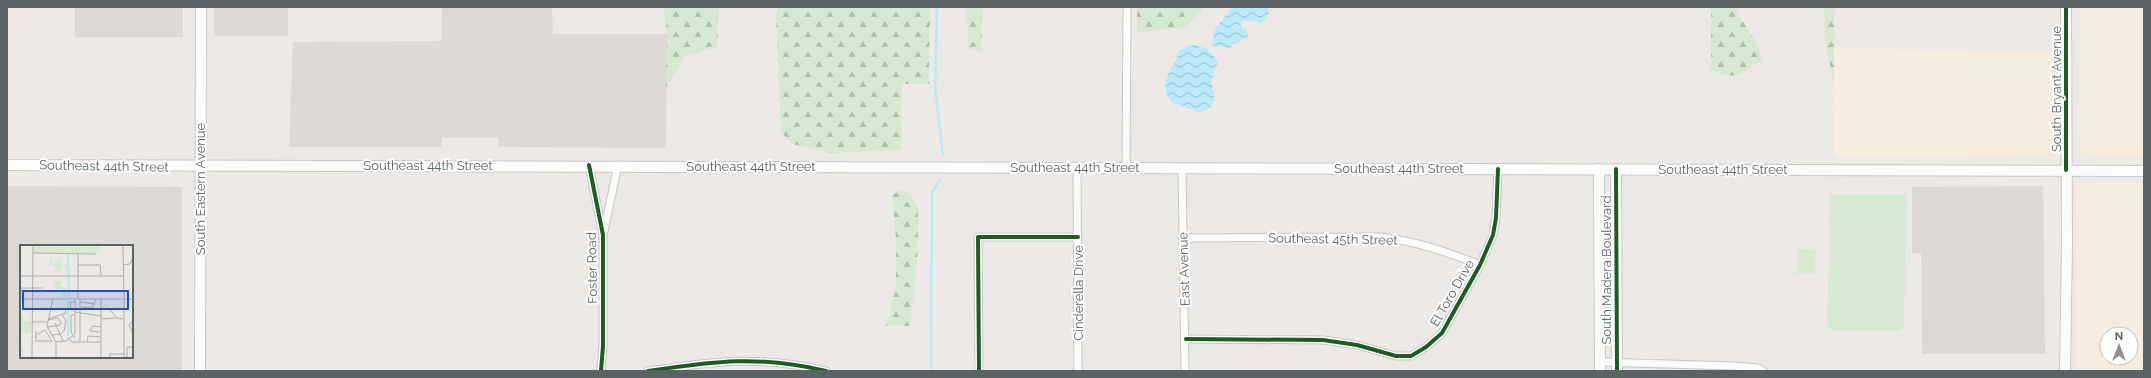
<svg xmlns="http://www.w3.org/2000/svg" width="2151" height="378" font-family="Raleway,sans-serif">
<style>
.commercial{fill:#f6ecdf;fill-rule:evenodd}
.industrial{fill:#dcd9d6;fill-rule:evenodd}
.forest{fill:url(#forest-firs)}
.park{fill:#d7e9d0}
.water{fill:url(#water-waves)}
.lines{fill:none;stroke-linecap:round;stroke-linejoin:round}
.stream{stroke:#bae9f8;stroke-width:2.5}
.street-casing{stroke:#c6c7c6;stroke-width:9}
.secondary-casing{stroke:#c8c8c8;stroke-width:12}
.street{stroke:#fcfcfb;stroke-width:7}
.secondary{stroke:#fcfcfb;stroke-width:10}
.cycleway-casing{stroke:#fff;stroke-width:6}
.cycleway{stroke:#1b5e20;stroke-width:4}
.labels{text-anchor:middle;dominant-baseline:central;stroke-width:4;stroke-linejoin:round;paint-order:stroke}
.street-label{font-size:13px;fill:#5b6265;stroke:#fff}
.inset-river{fill:none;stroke:#bae9f8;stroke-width:2}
.inset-road{fill:none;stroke:#aeafae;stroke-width:1}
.view{fill:#1d4ed8;fill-opacity:0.15;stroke:#1d4ed8;stroke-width:2}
.inset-edge{fill:none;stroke:#5b6265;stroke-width:2}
</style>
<defs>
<pattern id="forest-firs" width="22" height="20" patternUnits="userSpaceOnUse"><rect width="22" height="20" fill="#d7e9d0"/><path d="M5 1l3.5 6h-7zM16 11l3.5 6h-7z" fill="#b1c0ac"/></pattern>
<pattern id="water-waves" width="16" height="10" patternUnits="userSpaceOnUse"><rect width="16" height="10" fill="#bae9f8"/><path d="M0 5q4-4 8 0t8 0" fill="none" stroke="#9ac0cc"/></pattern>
</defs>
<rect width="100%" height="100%" fill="#ece9e6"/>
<g class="commercial">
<polygon points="2080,7 2144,7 2144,156 2090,156 2080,149"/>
<polygon points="1833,48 2052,52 2054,144 2047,155 1947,158 1834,158"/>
<path d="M2076 182H2144V371H2076ZM2107 334H2131V358H2107Z"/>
</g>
<g class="industrial">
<rect x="75" y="7" width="108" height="30"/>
<rect x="214" y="7" width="74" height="29"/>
<polygon points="442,7 552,7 553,34 667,34 666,148 499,147 498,138 442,138 441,147 289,147 293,42 441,41"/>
<path d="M7 186 182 187V371H7ZM21 246H132V357H21Z"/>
<polygon points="2043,186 2045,354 1922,354 1921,253 1912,253 1912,187"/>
</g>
<g class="forest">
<polygon points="664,7 720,7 718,11 718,47 685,56 666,88 667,34"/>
<polygon points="778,7 930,7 929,84 902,84 901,150 832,153 792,144 781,132 776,18"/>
<polygon points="967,7 982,7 982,52 968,48"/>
<polygon points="1137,7 1202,7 1202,10 1185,28 1137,32"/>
<path d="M1711 7H1737L1738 14 1759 47 1762 61C1738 72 1740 82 1711 70Z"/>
<polygon points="1824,7 1834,7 1834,84 1825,42"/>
<polygon points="901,190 910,194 918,208 918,249 910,326 886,326 896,287 896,239 892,195"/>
</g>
<g class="park">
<polygon points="1831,194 1906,194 1904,327 1898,330 1832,330 1827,325"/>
<polygon points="1799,249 1816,250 1814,275 1796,273"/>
</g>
<g class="water">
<polygon points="1233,7 1268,7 1269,14 1261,23 1245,20 1241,23 1241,27 1247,30 1248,39 1243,38 1239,42 1230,45 1233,48 1212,46 1215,29"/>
<path d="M1193 45 1206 48 1218 61 1211 82 1215 100 1209 109 1201 113 1171 102C1157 83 1174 66 1181 49Z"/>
</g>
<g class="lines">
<g class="stream">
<polyline points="937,7 935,85 943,155"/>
<polyline points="931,371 932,192 940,180"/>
</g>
<defs>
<g id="street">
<polyline points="589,165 603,235 603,346 601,371"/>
<polyline points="1077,168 1078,371"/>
<polyline points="1126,168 1127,7"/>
<polyline points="1182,168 1185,371"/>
<polyline points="604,231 618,165"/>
<path d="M1182 238 1380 237C1416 241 1447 252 1480 265"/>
<polyline points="1186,339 1323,340 1357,345 1396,356 1411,356 1426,347 1442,333 1480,265 1493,235 1496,218 1498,169"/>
<polyline points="1600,362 1733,366 1758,368 1763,371"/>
<path d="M648 371C715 361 759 355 826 371"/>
<polyline points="979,371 978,237 1078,237"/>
</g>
<g id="secondary">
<polyline points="7,165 2144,171"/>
<polyline points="1599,169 1600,371"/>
<polyline points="1616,169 1617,371"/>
<polyline points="200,371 201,7"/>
<polyline points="2065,371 2067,242 2066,7"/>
</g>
</defs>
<use href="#street" class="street-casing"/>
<use href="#secondary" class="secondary-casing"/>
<use href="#street" class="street"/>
<use href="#secondary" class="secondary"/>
<defs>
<g id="cycleway">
<polyline points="2066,7 2066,170"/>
<polyline points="589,165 603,235 603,346 601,371"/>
<polyline points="1616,169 1617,371"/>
<polyline points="1186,339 1323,340 1357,345 1396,356 1411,356 1426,347 1442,333 1480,265 1493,235 1496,218 1498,169"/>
<path d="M648 371C715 361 759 355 826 371"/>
<polyline points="979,371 978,237 1078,237"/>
</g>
</defs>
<use href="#cycleway" class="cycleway-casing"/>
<use href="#cycleway" class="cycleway"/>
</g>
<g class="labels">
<g class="street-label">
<text transform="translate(2056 89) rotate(-90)">South Bryant Avenue</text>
<text x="428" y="165">Southeast 44th Street</text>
<text transform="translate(104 166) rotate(1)">Southeast 44th Street</text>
<text x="751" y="166">Southeast 44th Street</text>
<text x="1075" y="167">Southeast 44th Street</text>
<text x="1399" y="168">Southeast 44th Street</text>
<text x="1723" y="169">Southeast 44th Street</text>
<text transform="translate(200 189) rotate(-90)">South Eastern Avenue</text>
<text transform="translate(1333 239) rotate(1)">Southeast 45th Street</text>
<text transform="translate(592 268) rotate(-91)">Foster Road</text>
<text transform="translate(1184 269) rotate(-92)">East Avenue</text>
<text transform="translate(1606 270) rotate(-90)">South Madera Boulevard</text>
<text transform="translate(1078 293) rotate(-90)">Cinderella Drive</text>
<text transform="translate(1452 293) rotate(-60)">El Toro Drive</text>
</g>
</g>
<g transform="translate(20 245)">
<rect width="113" height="113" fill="#ece9e6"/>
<path d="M47 9V31L46 22 40 23 42 26 38 28 37 21 35 30V21L29 20 30 11 35 19 38 12H41V20H46ZM35 36H41V42L48 43 47 53 41 52V43L35 50ZM2 71 5 76H12L11 88H0L1 100 4 105 2 113 0 109V104H3L0 103V72Z" fill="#d7e9d0"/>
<path d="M13 0H80V8H13Z" fill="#d7e9d0"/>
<path class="inset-river" d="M48 9 49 53M48 93V56"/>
<path class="inset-road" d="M103 0 104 54M13 8 76 9M58 20H80L81 31M103 20 110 19 113 12M0 31H104M0 54H113M1 54V43H23M33 54 27 81 36 97M58 54V9M60 54V97M81 54V113M55 57H50L51 65H55M60 57 75 59M61 62 72 63 76 54M81 63 89 64 97 73 103 74M55 67 81 71M42 69 46 76 44 86M55 70H51V87L55 93M28 74 46 68 45 64 32 65M82 74 96 73M28 75 38 73 41 77 40 80 28 82V84M113 76 109 80 113 88M12 77H27M35 78 43 96M16 86V96H32M80 87 70 86 72 81 82 82M16 90 25 85 32 96M32 90 41 89 44 86M49 94 52 97H80M36 97 46 96 55 89V54M67 97 68 91 81 92M12 113 13 0M36 113V97M90 113V109H104M104 113V54M107 113V102H113"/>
<path class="view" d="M3 46H108V64H3Z"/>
<rect width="113" height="113" class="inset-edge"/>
</g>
<rect width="2151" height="378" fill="none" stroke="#5b6265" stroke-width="16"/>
<g transform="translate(2119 346)"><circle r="19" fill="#ffffff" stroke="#bdc0c1"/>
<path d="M0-3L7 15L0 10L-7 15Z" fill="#8e9192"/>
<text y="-6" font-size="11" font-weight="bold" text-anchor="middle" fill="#5b6265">N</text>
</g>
</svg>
